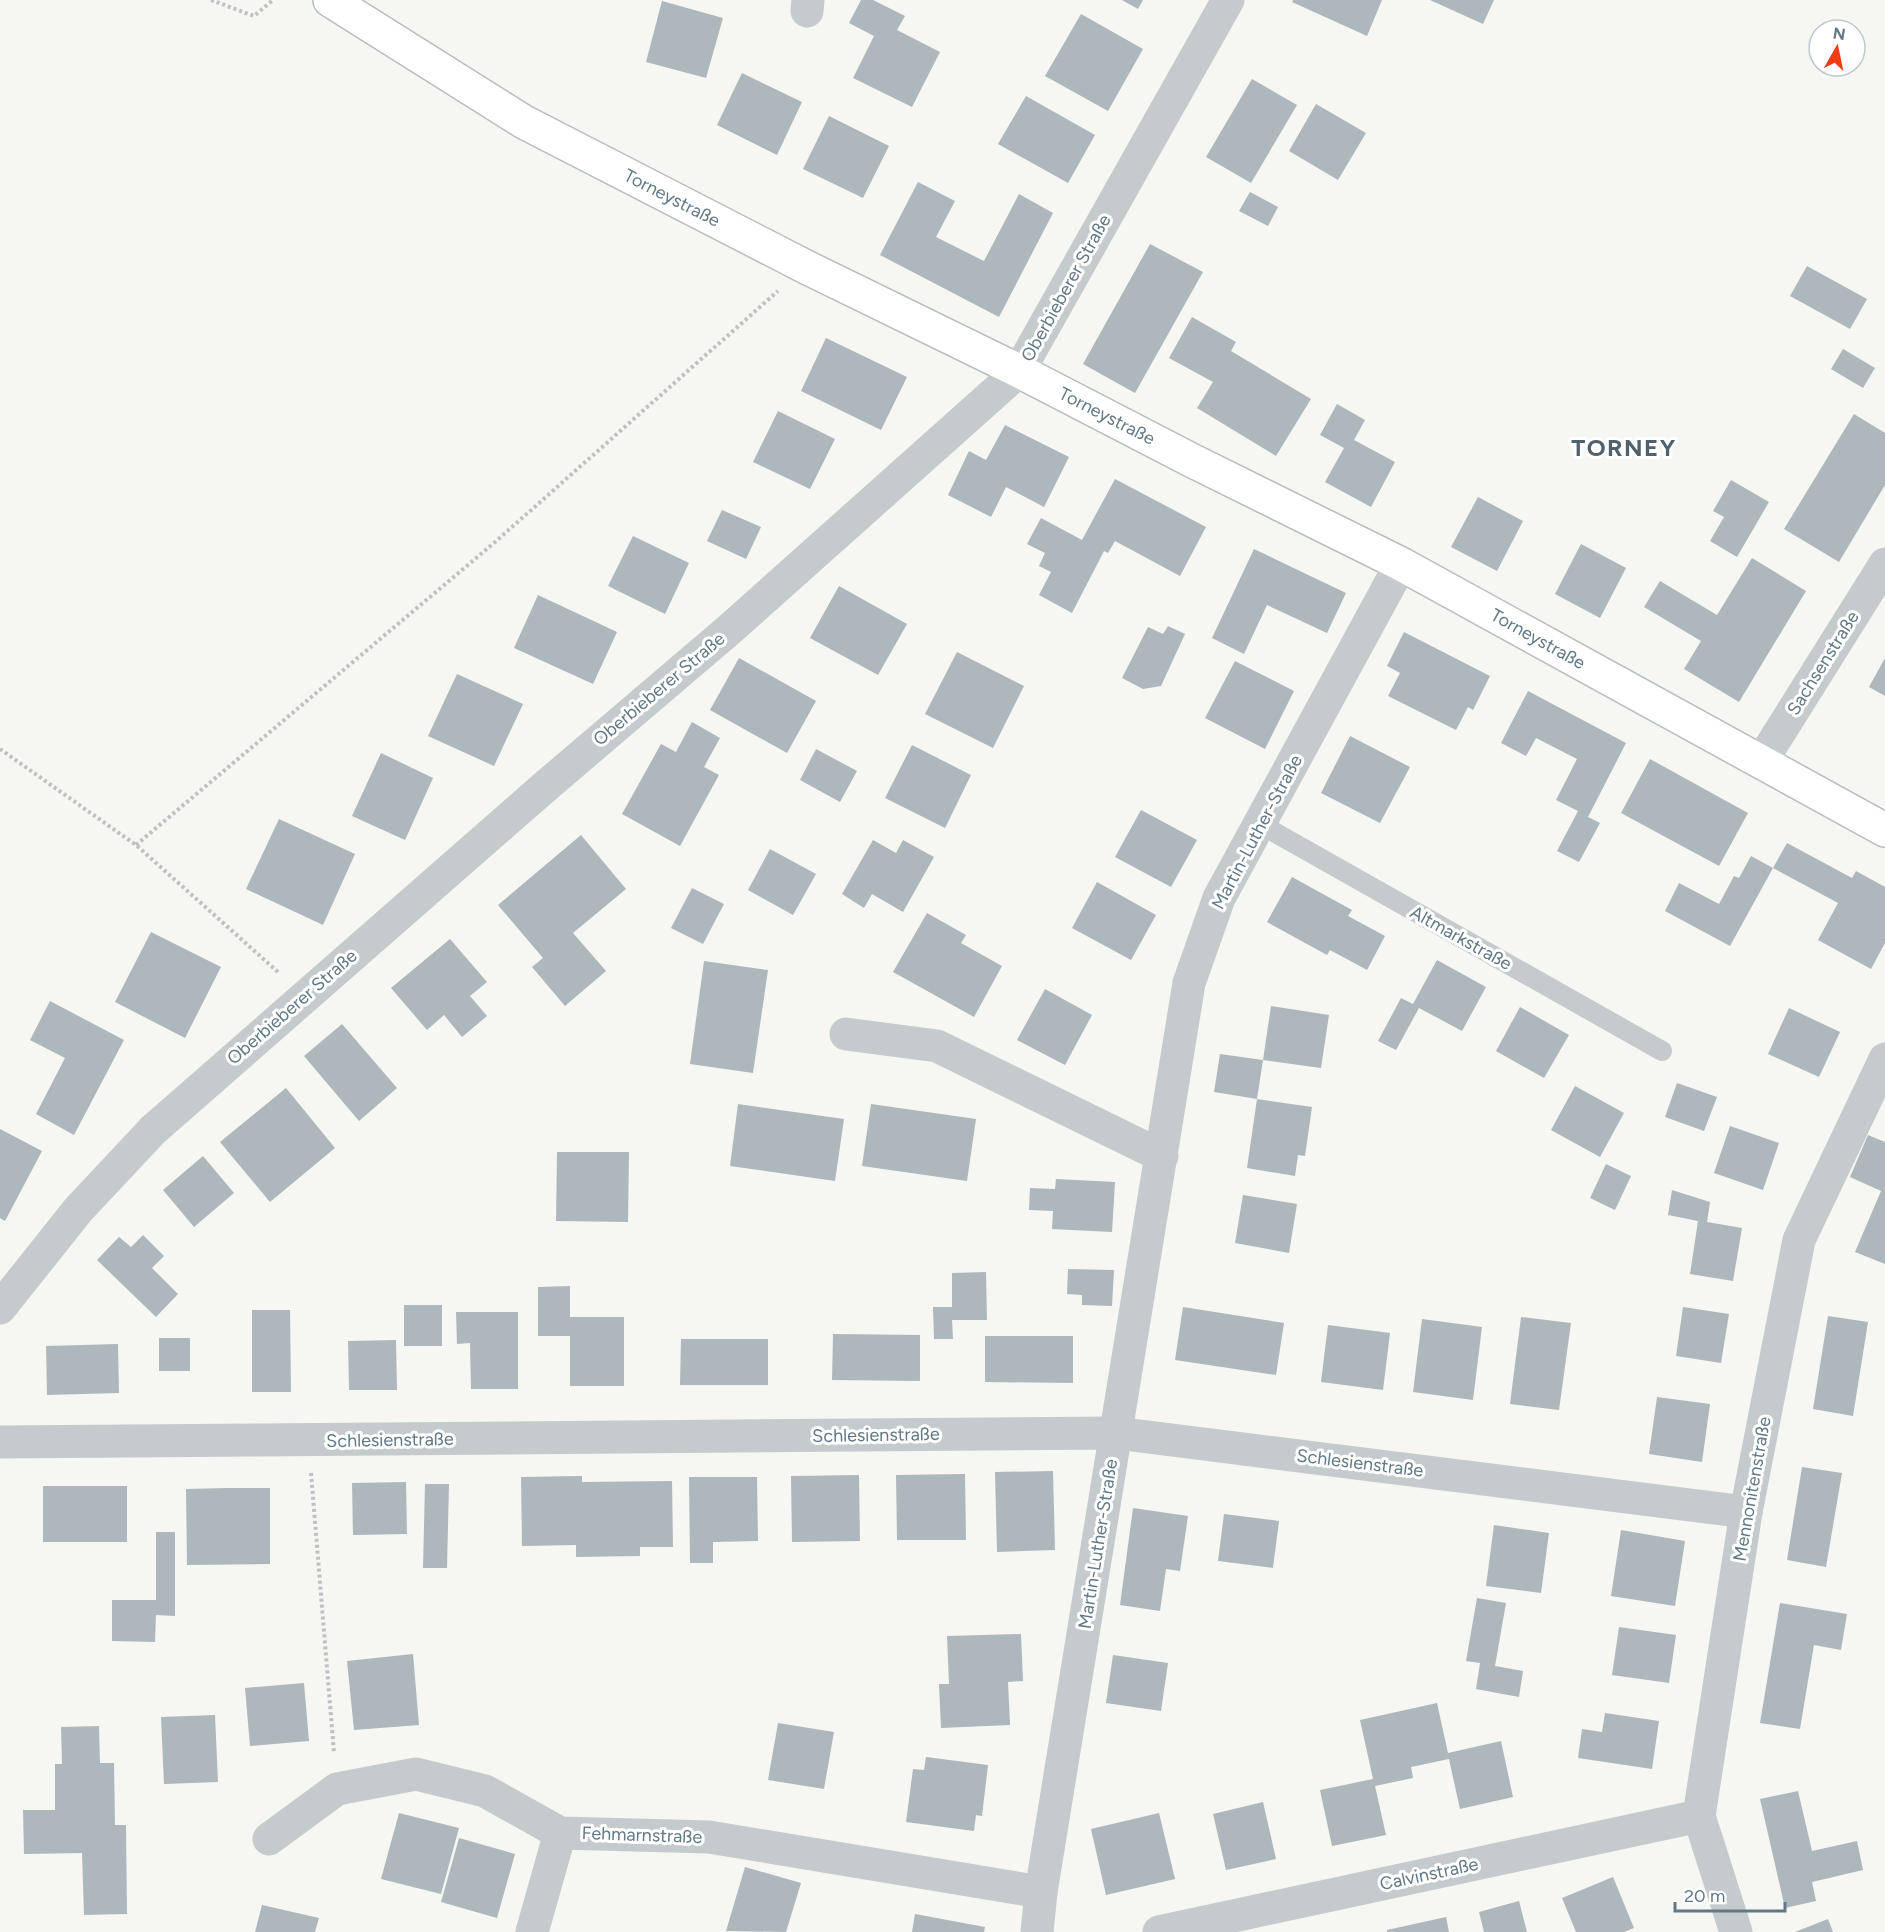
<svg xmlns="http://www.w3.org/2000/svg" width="1885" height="1932" font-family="Figtree,sans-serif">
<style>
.building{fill:#aeb7bc}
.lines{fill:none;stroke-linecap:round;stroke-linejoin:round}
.secondary-casing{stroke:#b7bdc1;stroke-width:36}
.path{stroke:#bec1c3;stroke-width:4;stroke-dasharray:3 3;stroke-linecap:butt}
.lane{stroke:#c5cacc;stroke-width:20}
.street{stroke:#c5cacc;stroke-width:33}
.secondary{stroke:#fff;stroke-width:33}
.labels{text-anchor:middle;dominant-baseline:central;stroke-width:6;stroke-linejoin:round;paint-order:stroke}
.street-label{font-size:18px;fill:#627886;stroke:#fff}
.district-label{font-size:24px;font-weight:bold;letter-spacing:1.5px;fill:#51616b;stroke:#fff}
</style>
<rect width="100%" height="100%" fill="#f6f6f2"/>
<g class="building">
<polygon points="861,0 873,0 905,16 897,30 940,52 912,107 853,78 874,36 849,23"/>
<polygon points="1122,0 1143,0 1138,9"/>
<polygon points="1293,0 1382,0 1367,36 1292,2"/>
<polygon points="1430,0 1494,0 1483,24"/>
<polygon points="662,1 723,18 706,78 646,62"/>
<polygon points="1081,14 1143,49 1108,111 1045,76"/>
<polygon points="742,73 802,102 777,155 717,125"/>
<polygon points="1252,79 1297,105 1251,183 1206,157"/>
<polygon points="1026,96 1095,135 1068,183 998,144"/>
<polygon points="1316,104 1366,133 1338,180 1289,151"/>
<polygon points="829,116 889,146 863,198 803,169"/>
<polygon points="918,182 955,201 936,237 984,261 1019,194 1053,213 999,317 880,255"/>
<polygon points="1250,192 1278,207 1268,226 1239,211"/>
<polygon points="1150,244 1203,272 1135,393 1083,364"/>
<polygon points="1807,266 1867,299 1850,329 1790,296"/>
<polygon points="1192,317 1236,342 1231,351 1311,399 1276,456 1197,408 1213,382 1169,358"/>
<polygon points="826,338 907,377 881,430 801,391"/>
<polygon points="1843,349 1875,368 1863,388 1831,369"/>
<polygon points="1337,404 1365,420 1354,440 1395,462 1371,507 1325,482 1344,448 1320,435"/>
<polygon points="778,411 835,439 810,489 753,462"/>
<polygon points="1854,414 1885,433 1885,485 1839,562 1784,529"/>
<polygon points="1005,425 1069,457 1044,507 1006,487 991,517 948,495 969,451 986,460"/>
<polygon points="1115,479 1206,527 1180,576 1115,541 1108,553 1104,551 1072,613 1039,595 1051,572 1039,566 1045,553 1027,544 1041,518 1082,540"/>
<polygon points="1731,480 1769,502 1737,557 1710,541 1724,517 1713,511"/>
<polygon points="1478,497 1523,521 1497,571 1451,547"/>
<polygon points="722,510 761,527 746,559 707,541"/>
<polygon points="633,536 689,563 665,614 608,586"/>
<polygon points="1581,544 1626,568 1600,618 1555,594"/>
<polygon points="1254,549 1346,593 1327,633 1267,605 1244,654 1212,638"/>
<polygon points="1752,558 1806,591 1739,702 1684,669 1701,641 1644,607 1660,581 1717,615"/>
<polygon points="839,586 907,624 878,675 810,638"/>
<polygon points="538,595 617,632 593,684 514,648"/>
<polygon points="1168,626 1185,634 1161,686 1143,689 1122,678 1148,627 1163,634"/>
<polygon points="1404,632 1490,676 1473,710 1468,707 1456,730 1388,696 1400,673 1387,666"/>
<polygon points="957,652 1024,686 993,748 925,714"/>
<polygon points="739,658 816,701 787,753 710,710"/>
<polygon points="1885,658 1885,696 1869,687"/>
<polygon points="1235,661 1294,691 1265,749 1205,718"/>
<polygon points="457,674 523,704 494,766 428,736"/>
<polygon points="1528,691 1626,743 1588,817 1600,823 1579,862 1557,851 1578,811 1556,800 1577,759 1536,738 1526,756 1501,743"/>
<polygon points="692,722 720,738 704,767 719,775 680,846 622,814 661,744 676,752"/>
<polygon points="1350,736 1410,767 1380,823 1321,793"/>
<polygon points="912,745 971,775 945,828 885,798"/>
<polygon points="816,749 857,771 840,802 800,780"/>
<polygon points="381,753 433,778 405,840 352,816"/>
<polygon points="1650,759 1748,813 1719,866 1621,813"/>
<polygon points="1141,810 1197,840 1171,887 1115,857"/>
<polygon points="279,819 355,854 323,925 246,889"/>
<polygon points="581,835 626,889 573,933 606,971 565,1006 532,967 543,958 498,905"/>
<polygon points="873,840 896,853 903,840 934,857 903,912 872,894 864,908 842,894"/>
<polygon points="1787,843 1852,878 1856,871 1885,887 1885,943 1871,969 1818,940 1838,903 1773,868"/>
<polygon points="770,849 816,874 793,915 748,890"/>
<polygon points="1751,856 1773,868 1730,946 1665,911 1679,883 1719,904 1734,876 1739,878"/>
<polygon points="1292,877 1352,910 1348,916 1385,936 1367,970 1330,950 1327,955 1267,922"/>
<polygon points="1097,882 1156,915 1131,960 1072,928"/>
<polygon points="692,888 724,904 703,944 671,928"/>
<polygon points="927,913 966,935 961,943 1002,966 974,1017 893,972"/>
<polygon points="151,932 221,967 185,1038 115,1002"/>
<polygon points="450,939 487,982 470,996 487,1016 462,1037 444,1015 427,1030 391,988"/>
<polygon points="1437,960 1486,987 1462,1031 1419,1008 1396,1050 1378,1041 1401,998 1413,1004"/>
<polygon points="704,961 768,970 753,1073 690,1064"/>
<polygon points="1045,989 1092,1015 1065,1065 1017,1040"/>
<polygon points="50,1001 124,1040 74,1135 36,1114 65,1058 30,1040"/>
<polygon points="1271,1006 1329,1015 1321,1068 1263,1060"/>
<polygon points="1520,1007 1569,1035 1544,1078 1496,1051"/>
<polygon points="1789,1008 1840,1032 1819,1077 1768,1054"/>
<polygon points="342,1024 397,1088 359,1121 304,1056"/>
<polygon points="1220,1054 1263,1060 1257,1099 1214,1092"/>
<polygon points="1677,1083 1717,1097 1704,1131 1665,1117"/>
<polygon points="1575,1086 1624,1113 1600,1157 1551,1130"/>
<polygon points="286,1088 335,1148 270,1202 220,1142"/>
<polygon points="1257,1099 1312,1107 1305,1156 1298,1155 1295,1176 1247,1168"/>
<polygon points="738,1104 844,1119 835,1181 730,1166"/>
<polygon points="871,1104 976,1119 967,1181 862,1166"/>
<polygon points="1730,1126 1779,1143 1763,1190 1714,1173"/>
<polygon points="0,1129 42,1151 5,1221 0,1218"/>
<polygon points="1868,1135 1885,1142 1885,1264 1855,1252 1881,1191 1850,1177"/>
<polygon points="557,1152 629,1152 628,1222 556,1221"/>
<polygon points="203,1156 234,1193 194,1227 163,1190"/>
<polygon points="1606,1164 1631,1176 1615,1210 1590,1198"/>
<polygon points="1056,1179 1115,1182 1112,1232 1052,1229 1053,1211 1029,1210 1030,1188 1055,1189"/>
<polygon points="1672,1190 1710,1202 1707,1222 1742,1228 1733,1281 1690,1274 1698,1221 1668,1215"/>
<polygon points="1243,1195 1297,1204 1289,1253 1235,1243"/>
<polygon points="143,1235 164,1256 152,1268 178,1294 156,1317 97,1260 119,1237 131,1247"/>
<polygon points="1068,1269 1114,1270 1112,1306 1082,1305 1082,1295 1067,1294"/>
<polygon points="986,1272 987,1320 952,1320 953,1339 934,1339 933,1307 952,1307 952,1273"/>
<polygon points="570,1286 570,1317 624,1317 624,1386 570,1386 570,1336 538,1336 538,1287"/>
<rect x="404" y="1305" width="38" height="41"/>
<polygon points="1183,1307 1284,1323 1276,1375 1175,1360"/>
<polygon points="1683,1307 1729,1314 1721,1363 1676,1356"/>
<polygon points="252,1310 290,1310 291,1392 252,1392"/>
<polygon points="456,1312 518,1312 518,1389 471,1389 470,1343 457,1344"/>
<polygon points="1828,1316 1868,1322 1853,1416 1813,1409"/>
<polygon points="1521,1317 1571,1323 1559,1410 1510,1404"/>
<polygon points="1422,1319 1482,1327 1473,1400 1413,1392"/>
<polygon points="1328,1325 1390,1333 1383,1390 1321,1382"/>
<polygon points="833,1334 920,1335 920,1381 832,1380"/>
<polygon points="985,1336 1073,1336 1073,1383 985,1382"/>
<rect x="159" y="1338" width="31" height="33"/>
<polygon points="681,1339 768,1339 768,1385 680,1385"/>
<polygon points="396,1340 397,1390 349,1390 348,1341"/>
<polygon points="118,1344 119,1393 47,1395 46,1346"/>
<polygon points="1657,1397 1710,1404 1702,1462 1649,1454"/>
<polygon points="1802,1467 1842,1473 1826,1567 1787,1560"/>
<polygon points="1053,1471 1055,1550 997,1552 995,1472"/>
<polygon points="965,1474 966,1540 897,1540 896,1475"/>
<polygon points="859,1475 860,1541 792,1542 791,1476"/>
<polygon points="582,1476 582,1482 672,1481 673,1547 640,1547 640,1556 576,1557 576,1545 522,1546 521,1477"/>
<polygon points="689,1477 757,1477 758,1541 713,1542 713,1563 690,1563"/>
<polygon points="406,1482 407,1534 353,1535 352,1483"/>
<polygon points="425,1484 449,1484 447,1568 423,1568"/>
<rect x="43" y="1486" width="84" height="56"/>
<polygon points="228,1488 270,1488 270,1564 187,1565 186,1489"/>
<polygon points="1133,1508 1188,1516 1180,1571 1166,1569 1160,1611 1120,1605"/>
<polygon points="1224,1514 1279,1521 1273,1568 1218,1561"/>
<polygon points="1494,1525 1549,1533 1541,1593 1486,1586"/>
<polygon points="1621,1530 1685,1541 1675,1606 1611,1596"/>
<polygon points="156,1532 175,1532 175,1616 156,1615 155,1642 112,1641 112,1600 156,1600"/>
<polygon points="1477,1598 1506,1603 1495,1666 1523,1671 1519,1697 1476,1689 1480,1663 1466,1661"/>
<polygon points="1780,1603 1847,1614 1841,1650 1814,1645 1800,1729 1760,1723"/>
<polygon points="1619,1627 1676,1635 1669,1683 1612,1675"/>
<polygon points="1021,1634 1023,1681 1008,1682 1010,1725 941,1728 939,1684 949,1684 947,1636"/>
<polygon points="413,1654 419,1725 354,1730 347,1661"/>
<polygon points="1113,1655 1168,1663 1161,1711 1106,1703"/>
<polygon points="304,1683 309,1741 250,1746 245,1688"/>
<polygon points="1437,1703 1448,1753 1501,1741 1513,1797 1460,1809 1449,1759 1411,1767 1413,1778 1375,1786 1386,1835 1332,1846 1320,1790 1373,1779 1360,1720"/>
<polygon points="1605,1713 1659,1721 1652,1769 1578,1758 1582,1729 1602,1732"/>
<polygon points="215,1715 218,1782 164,1784 161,1717"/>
<polygon points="778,1723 834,1732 824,1789 768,1780"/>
<polygon points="99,1726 100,1763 114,1763 115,1825 126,1825 127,1914 84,1915 82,1853 24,1854 23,1810 55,1810 55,1764 62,1764 61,1727"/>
<polygon points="926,1757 988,1765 982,1816 976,1815 974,1831 906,1822 913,1769 924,1770"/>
<polygon points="1798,1791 1812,1851 1857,1841 1863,1870 1812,1882 1816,1901 1785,1908 1760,1799"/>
<polygon points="1263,1802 1276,1859 1226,1870 1213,1814"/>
<polygon points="399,1813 459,1828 441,1894 381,1879"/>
<polygon points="1159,1813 1175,1879 1106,1895 1091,1829"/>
<polygon points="459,1838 515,1854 497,1918 441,1902"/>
<polygon points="745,1867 801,1883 786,1932 726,1931"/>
<polygon points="1613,1877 1634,1928 1624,1932 1576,1932 1562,1898"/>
<polygon points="1519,1901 1527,1932 1484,1932 1479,1912"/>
<polygon points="262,1905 319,1918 315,1932 255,1932"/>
<polygon points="915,1914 985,1927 984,1932 912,1932"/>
<polygon points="1446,1917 1449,1932 1387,1932 1387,1930"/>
<polygon points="1828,1919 1833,1932 1795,1932"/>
</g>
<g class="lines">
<defs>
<polyline id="secondary" points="330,0 524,122 806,267 1019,371 1191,460 1401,564 1885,830"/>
</defs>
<use href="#secondary" class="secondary-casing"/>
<g class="path">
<polyline points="211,0 254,16 273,0"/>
<polyline points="0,749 136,845 279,973"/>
<polyline points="136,845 494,543 778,291"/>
<polyline points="311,1473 334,1753"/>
</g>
<polyline class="lane" points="1260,824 1662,1051"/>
<g class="street">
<polyline points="807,11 808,0"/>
<polyline points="1761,762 1885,564"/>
<polyline points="846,1034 937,1046 1162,1156"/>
<polyline points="0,1308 78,1210 153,1130 547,785 730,629 1019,371 1228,0"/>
<polyline points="0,1442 1116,1433 1746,1512"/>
<polyline points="269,1839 337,1789 416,1774 485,1791 560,1833 709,1837 1041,1892"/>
<polyline points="532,1932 560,1833"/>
<polyline points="1037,1932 1041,1892 1189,983 1219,898 1401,564"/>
<polyline points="1159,1932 1699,1816"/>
<polyline points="1736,1932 1699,1816 1746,1512 1799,1240 1885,1059"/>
</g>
<use href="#secondary" class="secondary"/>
</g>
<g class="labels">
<g class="street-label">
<text transform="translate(672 198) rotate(27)">Torneystraße</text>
<text transform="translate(1066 288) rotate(-61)">Oberbieberer Straße</text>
<text transform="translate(1107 416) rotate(27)">Torneystraße</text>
<text transform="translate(1538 639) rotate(29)">Torneystraße</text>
<text transform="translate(1823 663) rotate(-58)">Sachsenstraße</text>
<text transform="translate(659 689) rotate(-40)">Oberbieberer Straße</text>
<text transform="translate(1257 832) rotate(-62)">Martin-Luther-Straße</text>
<text transform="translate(1461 938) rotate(29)">Altmarkstraße</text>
<text transform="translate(292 1007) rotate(-41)">Oberbieberer Straße</text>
<text transform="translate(876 1435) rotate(-1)">Schlesienstraße</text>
<text transform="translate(390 1440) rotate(-1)">Schlesienstraße</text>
<text transform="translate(1360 1463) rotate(7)">Schlesienstraße</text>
<text transform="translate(1752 1489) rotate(-80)">Mennonitenstraße</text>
<text transform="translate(1098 1544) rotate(-81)">Martin-Luther-Straße</text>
<text transform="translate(642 1835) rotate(2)">Fehmarnstraße</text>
<text transform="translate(1429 1874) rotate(-12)">Calvinstraße</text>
</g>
<g class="district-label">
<text x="1624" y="447">TORNEY</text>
</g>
</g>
<g transform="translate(1837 48) rotate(9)"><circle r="28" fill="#ffffff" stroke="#c0c9cf" stroke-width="1.5"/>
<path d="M0-4.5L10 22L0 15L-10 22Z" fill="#f33b15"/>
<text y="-9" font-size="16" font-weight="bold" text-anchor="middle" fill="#627886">N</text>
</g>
<path d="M1675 1902v9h110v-9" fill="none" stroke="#627886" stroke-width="3"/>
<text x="1684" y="1902" font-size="18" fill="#627886" stroke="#ffffff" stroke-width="4.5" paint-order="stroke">20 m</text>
</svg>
